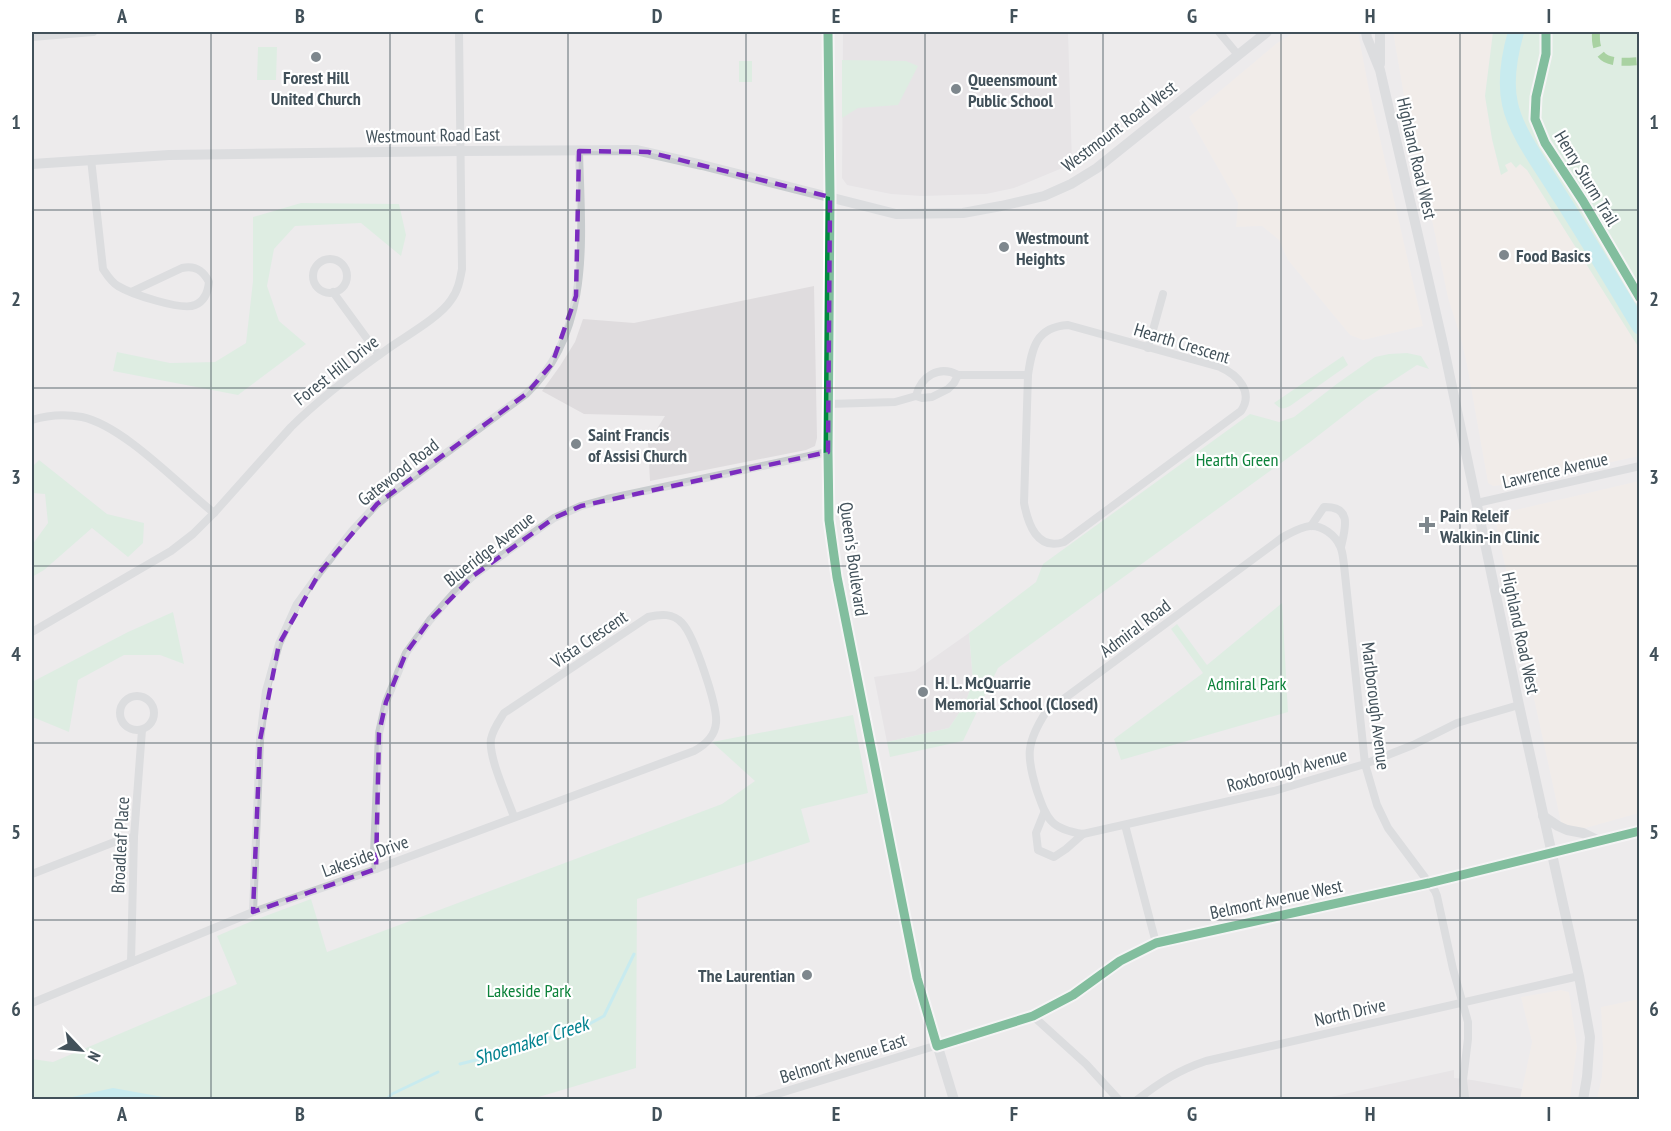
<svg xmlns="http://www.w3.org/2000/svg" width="1671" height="1131" font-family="'PT Sans Narrow',sans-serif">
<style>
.commercial{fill:#f6eee5}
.education{fill:#dfdcde}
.green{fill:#cdefd6}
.water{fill:#9ceaf2}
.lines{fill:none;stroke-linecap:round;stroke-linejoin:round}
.stream{stroke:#9ceaf2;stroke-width:3}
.river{stroke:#9ceaf2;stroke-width:16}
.street{stroke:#c8ccce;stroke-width:8}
.secondary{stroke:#c8cccf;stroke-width:10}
.quiet{stroke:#57b448;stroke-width:8;stroke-dasharray:15 8;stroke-linecap:butt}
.cycleway-casing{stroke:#fff;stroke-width:13}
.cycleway{stroke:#00873e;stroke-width:9}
.marked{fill:none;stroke:#7b2cbf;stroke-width:4.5;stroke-dasharray:12 8;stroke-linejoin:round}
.grid{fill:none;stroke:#42515a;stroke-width:1.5;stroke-opacity:0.55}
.poi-dot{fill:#7e878d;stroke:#fff;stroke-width:2}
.labels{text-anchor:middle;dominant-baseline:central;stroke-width:4.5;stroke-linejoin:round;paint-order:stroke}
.poi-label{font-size:18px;font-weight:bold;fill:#42515a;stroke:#fff;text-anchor:start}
.street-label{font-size:18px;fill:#42515a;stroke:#fff}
.park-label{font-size:18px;fill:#0c823a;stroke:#fff}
.water-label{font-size:20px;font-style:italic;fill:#03828f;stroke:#fff}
.neatline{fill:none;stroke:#42515a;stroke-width:2}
.grid-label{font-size:20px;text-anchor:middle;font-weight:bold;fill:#42515a}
</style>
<rect width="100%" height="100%" fill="#edebec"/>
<g class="commercial">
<polygon points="1295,32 1358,32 1370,95 1423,326 1363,340 1350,335 1288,260 1279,240 1262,226 1236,227 1238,203 1189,117 1277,43"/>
<polygon points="1393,32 1493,32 1485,96 1492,139 1501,174 1505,165 1511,162 1520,163 1527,170 1639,348 1639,456 1513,484 1493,486 1488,483 1467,365 1460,335 1448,298 1432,220 1404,96"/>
<polygon points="1639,481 1639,813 1568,833 1562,827 1494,515"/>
<polygon points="1561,990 1569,992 1577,1047 1570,1099 1520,1099 1532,1042 1521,997"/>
<polygon points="1639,999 1639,1099 1597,1099 1602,1076 1603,1051 1601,1007"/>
</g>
<g class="education">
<polygon points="843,32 1068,32 1072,164 1014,188 986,194 922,196 891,194 847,185 842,178"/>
<polygon points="814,286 817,438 815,446 806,450 650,481 648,443 665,416 584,414 542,391 560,366 575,342 583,319 634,323"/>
<polygon points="969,633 973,681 965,704 949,728 887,742 874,677 915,671"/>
<polygon points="1454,1070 1454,1078 1472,1080 1522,1089 1520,1099 1317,1100"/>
</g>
<g class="green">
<polygon points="1493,32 1639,32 1639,348 1527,170 1520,164 1516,168 1511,162 1505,165 1508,171 1501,175 1492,139 1485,96"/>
<polygon points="258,47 277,47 276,80 257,80"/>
<polygon points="842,60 906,61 918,66 898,105 858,108 842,118"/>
<rect x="739" y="61" width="13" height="21"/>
<polygon points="301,203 399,204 406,235 401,256 361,223 295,226 274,249 267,286 279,321 306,344 238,395 113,371 117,352 170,363 215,362 246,343 253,281 253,217"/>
<polygon points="1407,353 1421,356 1429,369 1417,365 1368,397 1310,442 998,668 963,741 890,757 887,742 949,728 965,704 973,681 969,633 1036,582 1043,564 1250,414 1279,422 1294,417 1338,383 1375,357 1389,354"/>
<path d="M1343 356 1348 365 1290 406C1282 410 1280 409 1274 403Z"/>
<polygon points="39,460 107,514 144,523 143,543 128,557 92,528 44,570 32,577 32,545 48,523 45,494 32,493 32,467"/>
<polygon points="1282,603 1288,712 1121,760 1114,739 1203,673 1171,629 1177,624 1207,665"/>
<polygon points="173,612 184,664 160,655 124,655 78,680 69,732 35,718 32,718 32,682 128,632"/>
<polygon points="853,715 868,793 801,809 810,842 637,899 636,1068 532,1099 32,1100 32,1059 53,1062 237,984 217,936 252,921 311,899 327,952 722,804 755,781 712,742"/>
</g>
<polygon class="water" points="113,1088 174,1099 63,1099"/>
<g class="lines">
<g class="stream">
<polyline points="460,1064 492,1056 580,1029 604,1016 634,954"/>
<polyline points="386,1100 392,1094 438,1072"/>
</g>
<path class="river" d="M1516 32C1510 53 1505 82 1510 104 1516 133 1543 168 1558 193 1586 237 1613 282 1640 327"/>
<g class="street">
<polyline points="1219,32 1238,55"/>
<polyline points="32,37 93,32"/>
<path d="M91 159 103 269C107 275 111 282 118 286 131 294 182 311 195 305 205 301 208 292 209 282 203 270 195 265 182 268L131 292"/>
<circle cx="330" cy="276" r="17"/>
<polyline points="333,292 379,355"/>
<path d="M1068 325 1220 367C1238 375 1254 392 1241 411L1064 542C1037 551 1028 524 1024 503L1028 375C1032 348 1036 327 1068 325Z"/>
<polyline points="1148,348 1163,294"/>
<path d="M916 396C921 376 939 365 958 375H1028"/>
<polyline points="829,404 895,402 916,396 922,398 932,397 948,389 954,383 958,375"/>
<path d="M32 420C48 415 65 414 82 417 124 426 180 486 214 513"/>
<polyline points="1477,503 1640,466"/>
<path d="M1311 526 1324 507C1353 506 1345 529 1341 547"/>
<path d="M32 632 171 551 193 534 214 513 291 427C320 398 355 372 389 348 406 336 440 317 451 300 458 291 460 280 462 269L459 32"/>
<circle cx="137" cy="713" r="17"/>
<polyline points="1044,813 1036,833 1038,850 1054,857 1066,849 1083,834"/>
<polyline points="1125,825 1156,943"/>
<polyline points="376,869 374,853 379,733 386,702 406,653 430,620 454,593 473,576 554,518 581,506 607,499 828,452"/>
<polyline points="32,874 117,841 134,837"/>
<path d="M253 912 260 740 266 691 279 644 297 604 320 572 352 531 377 504 526 394C593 331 581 235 579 151"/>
<polyline points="131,962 134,837 142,730"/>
<path d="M32 1003 253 912 376 869 694 751C705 745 715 736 716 723 718 707 694 635 682 623 673 613 661 614 648 617L504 713C499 721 493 729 491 739 488 757 508 799 514 817"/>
<polyline points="1033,1016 1086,1064 1119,1100"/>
<path d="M1465 1097 1463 1080 1468 1039V1022L1453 969 1437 896 1435 891 1388 828 1377 805 1365 764 1344 565C1343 559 1343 552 1340 546 1335 535 1322 525 1310 526 1300 527 1291 533 1283 537L1046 712C1026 743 1026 756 1037 791 1047 820 1051 829 1083 834L1274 791 1365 764 1413 745 1457 723 1519 705"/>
<polyline points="757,1100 1033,1016 1073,995 1120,961 1156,943 1429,883 1551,853"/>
<path d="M1137 1100C1160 1082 1179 1070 1206 1061L1579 976"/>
</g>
<g class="secondary">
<polyline points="828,32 830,197 828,452 829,520 837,577 917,978 954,1100"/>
<polyline points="1366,32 1367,38 1380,70 1443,344 1519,705 1579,976 1590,1037 1587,1077 1583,1100"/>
<polyline points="1380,64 1380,32"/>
<polyline points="32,164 169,155 460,151 636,150 702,165 896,214 963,213 1001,206 1044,196 1071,184 1097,168 1267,32"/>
<polyline points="1543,816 1558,826 1567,830 1583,833 1599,841"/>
<polyline points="1551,853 1640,831"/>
</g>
<path class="quiet" d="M1596 32C1594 64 1614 63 1640 61"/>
<defs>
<g id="cycleway">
<polyline points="828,32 830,197 828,452 829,520 837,577 917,978 937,1046 1033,1016 1073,995 1120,961 1156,943 1429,883 1640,831"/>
<polyline points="1546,32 1546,54 1536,97 1535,119 1545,143 1583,201 1640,298"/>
</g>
</defs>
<use href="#cycleway" class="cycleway-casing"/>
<use href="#cycleway" class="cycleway"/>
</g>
<path d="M0 0H1671V1131H0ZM579 151 648 152 830 197 828 452 581 506 554 518 473 576 430 620 406 653 386 702 379 733 376 869 253 912 260 740 279 644 320 572 377 504 526 394 552 364 576 296Z" fill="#edebec" fill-opacity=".55" fill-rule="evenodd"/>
<path class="marked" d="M579 151 648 152 830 197 828 452 581 506 554 518 473 576 430 620 406 653 386 702 379 733 376 869 253 912 260 740 279 644 320 572 377 504 526 394 552 364 576 296Z"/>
<path class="grid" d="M211 32V1100M390 32V1100M568 32V1100M746 32V1100M925 32V1100M1103 32V1100M1281 32V1100M1460 32V1100M32 210H1640M32 388H1640M32 566H1640M32 743H1640M32 920H1640"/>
<g class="poi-dot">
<circle cx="316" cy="57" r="6"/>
<circle cx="956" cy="89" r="6"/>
<circle cx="1004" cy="247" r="6"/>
<circle cx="1504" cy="255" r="6"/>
<circle cx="576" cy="444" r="6"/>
<path d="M1424 516h6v6h6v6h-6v6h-6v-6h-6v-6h6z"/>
<circle cx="923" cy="692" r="6"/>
<circle cx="807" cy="975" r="6"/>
</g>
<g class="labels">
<g class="poi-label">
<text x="316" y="77" text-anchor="middle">Forest Hill<tspan x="316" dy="21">United Church</tspan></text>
<text x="968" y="79">Queensmount<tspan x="968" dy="21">Public School</tspan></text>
<text x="1016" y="237">Westmount<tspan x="1016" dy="21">Heights</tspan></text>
<text x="1516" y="255">Food Basics</text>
<text x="588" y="434">Saint Francis<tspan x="588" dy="21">of Assisi Church</tspan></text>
<text x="1440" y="515">Pain Releif<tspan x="1440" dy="21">Walkin-in Clinic</tspan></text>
<text x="935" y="682">H. L. McQuarrie<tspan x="935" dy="21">Memorial School (Closed)</tspan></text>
<text x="795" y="975" text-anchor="end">The Laurentian</text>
</g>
<g class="street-label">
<text transform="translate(1119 126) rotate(-37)">Westmount Road West</text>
<text transform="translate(433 135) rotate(-1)">Westmount Road East</text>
<text transform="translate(1417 158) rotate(77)">Highland Road West</text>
<text transform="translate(1587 178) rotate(59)">Henry Sturm Trail</text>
<text transform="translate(1182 343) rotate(17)">Hearth Crescent</text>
<text transform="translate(336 370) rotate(-38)">Forest Hill Drive</text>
<text transform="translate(1555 470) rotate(-13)">Lawrence Avenue</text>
<text transform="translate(398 472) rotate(-38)">Gatewood Road</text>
<text transform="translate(489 549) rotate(-38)">Blueridge Avenue</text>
<text transform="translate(854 559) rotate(82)">Queen's Boulevard</text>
<text transform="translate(1135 628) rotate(-37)">Admiral Road</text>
<text transform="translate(1521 633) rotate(78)">Highland Road West</text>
<text transform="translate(589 639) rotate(-34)">Vista Crescent</text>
<text transform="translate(1376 706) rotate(83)">Marlborough Avenue</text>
<text transform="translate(1287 770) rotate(-15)">Roxborough Avenue</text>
<text transform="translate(120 845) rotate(-87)">Broadleaf Place</text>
<text transform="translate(365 856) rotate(-20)">Lakeside Drive</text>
<text transform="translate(1276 899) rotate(-12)">Belmont Avenue West</text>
<text transform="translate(1350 1012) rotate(-13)">North Drive</text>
<text transform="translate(843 1058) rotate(-17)">Belmont Avenue East</text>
</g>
<g class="park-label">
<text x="1237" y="459">Hearth Green</text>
<text x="1247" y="683">Admiral Park</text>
<text x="529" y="990">Lakeside Park</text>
</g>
<g class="water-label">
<text transform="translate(531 1041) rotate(-18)">Shoemaker Creek</text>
</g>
</g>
<rect width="1671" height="1131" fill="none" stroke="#ffffff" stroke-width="66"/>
<g transform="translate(81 1050) rotate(116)" stroke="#ffffff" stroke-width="4.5" paint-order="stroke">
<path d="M0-4.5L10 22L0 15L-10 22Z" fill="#42515a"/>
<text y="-9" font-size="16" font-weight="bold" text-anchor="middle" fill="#42515a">N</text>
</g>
<rect x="33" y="33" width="1605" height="1065" class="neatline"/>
<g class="grid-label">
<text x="122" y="23">A</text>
<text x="300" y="23">B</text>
<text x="479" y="23">C</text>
<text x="657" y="23">D</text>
<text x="836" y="23">E</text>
<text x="1014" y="23">F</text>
<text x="1192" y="23">G</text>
<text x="1370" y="23">H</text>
<text x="1549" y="23">I</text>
<text x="16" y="129">1</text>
<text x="1654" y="129">1</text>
<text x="16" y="306">2</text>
<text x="1654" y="306">2</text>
<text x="16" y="484">3</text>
<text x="1654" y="484">3</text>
<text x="16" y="661">4</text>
<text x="1654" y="661">4</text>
<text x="16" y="839">5</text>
<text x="1654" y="839">5</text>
<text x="16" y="1016">6</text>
<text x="1654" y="1016">6</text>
<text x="122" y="1121">A</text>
<text x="300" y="1121">B</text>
<text x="479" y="1121">C</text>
<text x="657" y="1121">D</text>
<text x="836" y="1121">E</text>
<text x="1014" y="1121">F</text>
<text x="1192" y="1121">G</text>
<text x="1370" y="1121">H</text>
<text x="1549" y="1121">I</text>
</g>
</svg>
